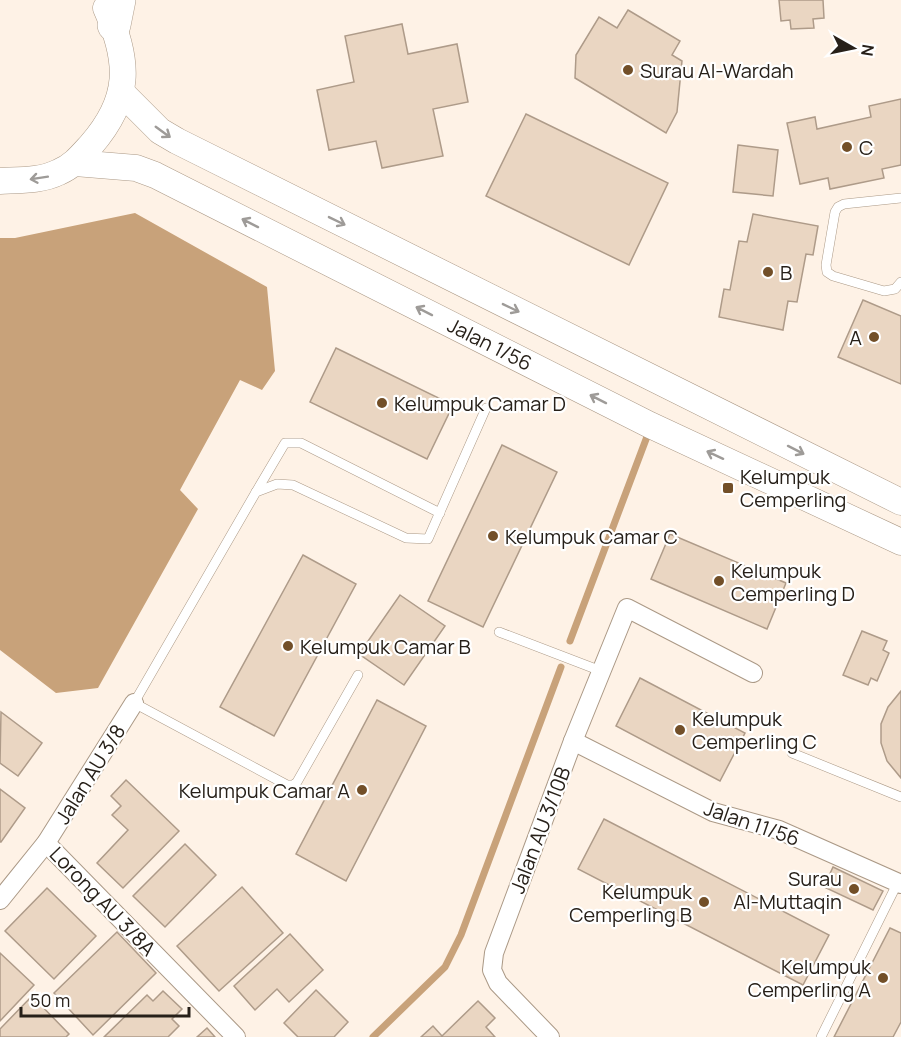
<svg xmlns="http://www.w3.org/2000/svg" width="901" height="1037" font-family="Manrope,sans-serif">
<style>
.water{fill:#c8a27a}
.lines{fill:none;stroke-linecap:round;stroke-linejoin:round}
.stream{stroke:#c8a27a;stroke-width:7}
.building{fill:#ead6c2;stroke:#ae9b89;stroke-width:1.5}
.service-casing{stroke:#ab9986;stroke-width:10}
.minor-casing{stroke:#ab9986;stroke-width:20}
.secondary-casing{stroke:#ab9986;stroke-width:27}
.motorway-casing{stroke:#ab9986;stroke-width:34}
.service{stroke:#fff;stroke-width:9}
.minor{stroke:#fff;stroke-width:18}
.secondary{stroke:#fff;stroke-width:26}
.motorway{stroke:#fff;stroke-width:33}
.oneway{stroke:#9e9b98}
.poi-dot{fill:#724f28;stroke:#fff;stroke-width:2}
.labels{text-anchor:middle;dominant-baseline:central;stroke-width:4.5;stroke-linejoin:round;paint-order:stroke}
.poi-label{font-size:20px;fill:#272019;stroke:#fff;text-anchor:start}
.street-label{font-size:20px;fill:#272019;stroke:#fff}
</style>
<rect width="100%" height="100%" fill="#fef2e6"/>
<polygon class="water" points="135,213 267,287 275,371 262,390 240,380 180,490 198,509 98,688 56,693 0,650 0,238 15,238"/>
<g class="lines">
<g class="stream">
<polyline points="570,641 648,434"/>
<polyline points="373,1037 445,967 461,935 561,667"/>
</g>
</g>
<g class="building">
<polygon points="779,0 823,0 824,18 813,19 814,28 791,29 790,20 781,21"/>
<polygon points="628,10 680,41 672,55 682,61 677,112 666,133 575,78 576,55 599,17 617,28"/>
<polygon points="402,24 408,54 457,44 468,102 433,109 443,156 382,168 376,141 329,150 317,90 354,82 345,36"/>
<polygon points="901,99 901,165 882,169 884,178 830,189 828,178 800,184 787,123 815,117 817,129 871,117 869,106"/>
<polygon points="526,114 668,183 629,265 486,196"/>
<polygon points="738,145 778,150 773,196 733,192"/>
<polygon points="753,214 818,226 813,255 806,254 797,302 788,301 783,330 719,317 724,289 730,290 739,241 747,242"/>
<polygon points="863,300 901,316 901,384 838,357"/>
<polygon points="336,348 453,405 427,459 310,402"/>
<polygon points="502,445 557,472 483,627 428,601"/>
<polygon points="670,534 786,583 767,629 651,579"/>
<polygon points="303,555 356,584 274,736 220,707"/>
<polygon points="400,595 445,626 404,685 359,654"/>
<polygon points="862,631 887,641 883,650 889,653 877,681 871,678 868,685 843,675"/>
<polygon points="640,678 745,733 720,781 616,726"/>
<polygon points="901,691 901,778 887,761 881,743 881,724 888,707"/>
<polygon points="377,700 426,726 346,881 296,854"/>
<polygon points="1,712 42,743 18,776 0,763"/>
<polygon points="126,780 179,831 123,888 97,863 128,830 112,815 121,806 111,796"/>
<polygon points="0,789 25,808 1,842 0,842"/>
<polygon points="604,819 829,935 803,985 578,869"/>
<polygon points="185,844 216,875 165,927 133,896"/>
<polygon points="833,867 883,891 873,910 824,887"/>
<polygon points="242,887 283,933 219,991 177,946"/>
<polygon points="47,888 96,936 54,979 5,931"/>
<polygon points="890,928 901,933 901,1022 893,1037 834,1037"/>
<polygon points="117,932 156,973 93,1035 54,993"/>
<polygon points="290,934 323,970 289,1002 277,989 255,1010 234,986"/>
<polygon points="0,953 34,985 0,1021"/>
<polygon points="316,990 348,1022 334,1037 298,1037 284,1023"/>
<polygon points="163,991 182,1009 172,1019 179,1026 168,1037 104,1037 147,995 153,1001"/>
<polygon points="32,996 69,1034 66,1037 0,1037 0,1029"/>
<polygon points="478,1001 495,1018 486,1027 495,1037 421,1037 433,1026 442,1036"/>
<polygon points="207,1028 215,1037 197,1037"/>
</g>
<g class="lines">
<defs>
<g id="service">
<polyline points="901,198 844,204 838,207 835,212 826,265 827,272 833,276 884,291 895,289 901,282"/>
<polyline points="256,492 285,443 301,443 440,513"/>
<polyline points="499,632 601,671"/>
<polyline points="358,675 297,782 293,785 287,785 134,703 256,492 277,484 293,485 406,538 428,539 486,408"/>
<polyline points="792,753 901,797"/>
<polyline points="821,1037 898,882"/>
</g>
<g id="minor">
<polyline points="573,741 713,812 779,830 901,884"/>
<polyline points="46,843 236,1037"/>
<polyline points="0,900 46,843 134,703"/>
<polyline points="550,1037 498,983 492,970 494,953 573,741 627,608 753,673"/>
</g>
<g id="secondary">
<polyline points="121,92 160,131 177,141 901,502"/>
<polyline points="75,163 136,168 155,175 650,425 901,542"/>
<path d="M0 181C20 180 41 181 59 172 73 166 81 156 91 145 131 99 130 62 106 8"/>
</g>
<polyline id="motorway" points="114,25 119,0"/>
</defs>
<use href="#service" class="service-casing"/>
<use href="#minor" class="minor-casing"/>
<use href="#secondary" class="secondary-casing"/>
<use href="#motorway" class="motorway-casing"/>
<use href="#service" class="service"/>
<use href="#minor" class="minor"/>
<use href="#secondary" class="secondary"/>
<use href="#motorway" class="motorway"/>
</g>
<defs><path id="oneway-shaft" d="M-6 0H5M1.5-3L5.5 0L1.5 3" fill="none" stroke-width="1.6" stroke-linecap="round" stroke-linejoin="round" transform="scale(1.5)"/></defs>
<g class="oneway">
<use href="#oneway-shaft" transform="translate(163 132) rotate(36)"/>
<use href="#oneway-shaft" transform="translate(39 178) rotate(171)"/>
<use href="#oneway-shaft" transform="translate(337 221) rotate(26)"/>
<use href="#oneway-shaft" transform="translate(250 223) rotate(-153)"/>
<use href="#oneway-shaft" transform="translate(511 308) rotate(26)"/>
<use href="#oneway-shaft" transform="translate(424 311) rotate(-153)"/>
<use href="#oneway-shaft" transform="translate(598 399) rotate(-153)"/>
<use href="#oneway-shaft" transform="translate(796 450) rotate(27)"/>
<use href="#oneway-shaft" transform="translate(715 455) rotate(-155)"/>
</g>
<g class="poi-dot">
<circle cx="628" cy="70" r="6"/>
<circle cx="847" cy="147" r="6"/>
<circle cx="768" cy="272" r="6"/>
<circle cx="874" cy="337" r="6"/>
<circle cx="382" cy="403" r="6"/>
<rect x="722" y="482" width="12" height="12" rx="3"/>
<circle cx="493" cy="536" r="6"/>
<circle cx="719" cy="581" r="6"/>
<circle cx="288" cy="646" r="6"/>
<circle cx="680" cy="730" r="6"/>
<circle cx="362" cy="790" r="6"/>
<circle cx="854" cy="889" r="6"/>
<circle cx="704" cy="902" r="6"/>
<circle cx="883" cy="978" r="6"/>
</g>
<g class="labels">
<g class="poi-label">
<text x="640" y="70">Surau Al-Wardah</text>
<text x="859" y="147">C</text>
<text x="780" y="272">B</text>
<text x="862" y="337" text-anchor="end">A</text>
<text x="394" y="403">Kelumpuk Camar D</text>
<text x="740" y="476">Kelumpuk<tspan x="740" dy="23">Cemperling</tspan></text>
<text x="505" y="536">Kelumpuk Camar C</text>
<text x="731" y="570">Kelumpuk<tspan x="731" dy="23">Cemperling D</tspan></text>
<text x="300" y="646">Kelumpuk Camar B</text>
<text x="692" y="718">Kelumpuk<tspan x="692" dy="23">Cemperling C</tspan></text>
<text x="350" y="790" text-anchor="end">Kelumpuk Camar A</text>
<text x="842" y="878" text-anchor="end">Surau<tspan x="842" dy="23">Al-Muttaqin</tspan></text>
<text x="692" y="891" text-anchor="end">Kelumpuk<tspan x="692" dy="23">Cemperling B</tspan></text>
<text x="871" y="966" text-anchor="end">Kelumpuk<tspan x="871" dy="23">Cemperling A</tspan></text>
</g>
<g class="street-label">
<text transform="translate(490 344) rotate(27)">Jalan 1/56</text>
<text transform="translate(90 774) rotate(-58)">Jalan AU 3/8</text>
<text transform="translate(752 823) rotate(19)">Jalan 11/56</text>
<text transform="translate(540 830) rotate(-69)">Jalan AU 3/10B</text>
<text transform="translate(103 901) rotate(46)">Lorong AU 3/8A</text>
</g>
</g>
<g transform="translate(853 48) rotate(99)" stroke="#ffffff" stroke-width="4.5" paint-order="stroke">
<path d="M0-4.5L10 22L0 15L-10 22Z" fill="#272019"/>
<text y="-9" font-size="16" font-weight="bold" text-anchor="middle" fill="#272019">N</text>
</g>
<path d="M21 1007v9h168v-9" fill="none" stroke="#272019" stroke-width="3"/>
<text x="30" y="1007" font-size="18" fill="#272019" stroke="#ffffff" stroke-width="4.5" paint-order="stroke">50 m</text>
</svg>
